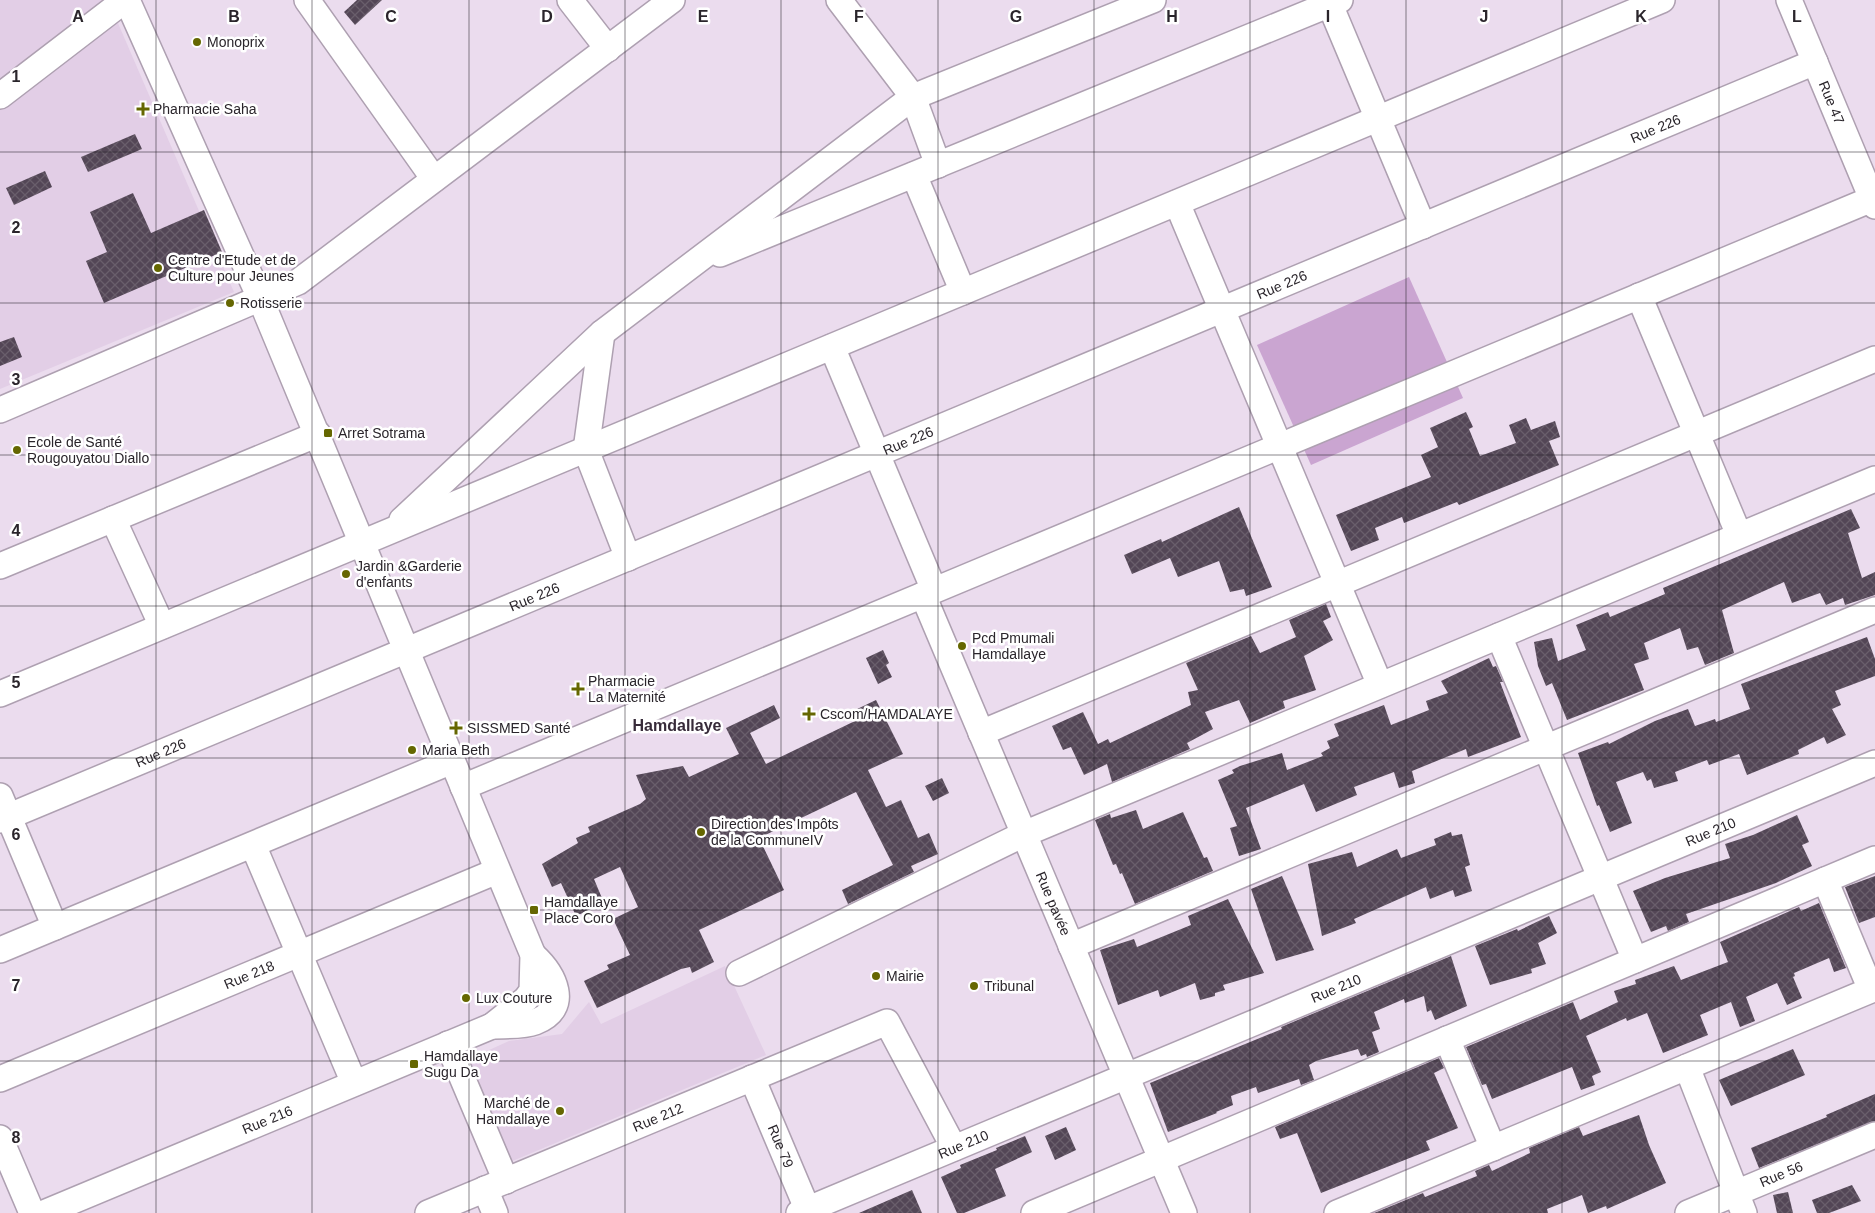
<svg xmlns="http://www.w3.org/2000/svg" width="1875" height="1213" font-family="Arial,sans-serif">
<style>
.built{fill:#e2cee6}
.garden{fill:#caa5d1}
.building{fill:url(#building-cross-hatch)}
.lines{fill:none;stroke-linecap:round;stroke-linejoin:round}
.minor-casing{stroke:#aea0b1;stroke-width:28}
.minor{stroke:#fff;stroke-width:25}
.grid{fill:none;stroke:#2a252b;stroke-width:1;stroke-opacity:0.55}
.poi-dot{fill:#656701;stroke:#fff;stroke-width:2}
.labels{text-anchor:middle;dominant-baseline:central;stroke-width:5;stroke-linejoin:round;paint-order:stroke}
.poi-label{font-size:14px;fill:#2a252b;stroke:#fff;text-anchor:start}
.street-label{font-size:14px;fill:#2a252b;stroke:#fff}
.quarter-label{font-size:16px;font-weight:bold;fill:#372b39;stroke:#fff}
.grid-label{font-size:16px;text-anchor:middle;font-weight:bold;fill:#2a252b;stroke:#fff;stroke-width:5;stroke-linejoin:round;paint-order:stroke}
</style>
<defs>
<pattern id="building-cross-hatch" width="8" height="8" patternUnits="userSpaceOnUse" patternTransform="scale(1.25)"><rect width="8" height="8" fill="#534656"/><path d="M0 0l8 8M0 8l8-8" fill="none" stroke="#695e6b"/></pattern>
</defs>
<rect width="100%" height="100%" fill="#ebdcee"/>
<g class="built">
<polygon points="0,0 108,0 234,292 0,389"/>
<polygon points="725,966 766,1055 510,1162 467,1060 509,1041 562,1034 589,1002 601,1024"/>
</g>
<polygon class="garden" points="1409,277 1463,398 1311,465 1257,345"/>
<g class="building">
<polygon points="357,0 382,0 355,25 344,12"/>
<polygon points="135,134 142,149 88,172 81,157"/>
<polygon points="45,171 52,187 14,205 6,188"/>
<polygon points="133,193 151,233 204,210 222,252 104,303 86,261 107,252 90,212"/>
<polygon points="14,337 22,357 0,366 0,342"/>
<polygon points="1466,412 1473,427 1469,429 1480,456 1516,443 1509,425 1526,418 1531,430 1555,421 1560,437 1549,441 1559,465 1459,505 1457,502 1404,523 1402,517 1375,528 1379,540 1351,551 1336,515 1431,477 1421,455 1438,447 1430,428"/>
<polygon points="1239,507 1272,587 1246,596 1244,589 1230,592 1219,561 1178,577 1170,558 1132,574 1124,555 1161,539 1162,542"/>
<polygon points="1851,509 1860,528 1848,533 1862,578 1875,572 1875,595 1845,605 1843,598 1826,605 1820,593 1792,603 1784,582 1722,610 1734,653 1705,665 1698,647 1687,650 1680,628 1644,643 1649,659 1634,664 1644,690 1567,720 1552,683 1546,686 1538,666 1534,642 1552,638 1558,661 1586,650 1576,625 1608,612 1610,617 1665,594 1663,588"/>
<polygon points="1326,604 1331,617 1323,621 1333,640 1304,656 1316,690 1283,701 1285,708 1250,723 1239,700 1205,712 1213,729 1187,743 1190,749 1112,782 1107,764 1084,775 1071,747 1063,750 1052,726 1083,712 1098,744 1108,739 1110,743 1191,705 1188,692 1198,690 1186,663 1251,636 1260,653 1296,637 1289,620"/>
<polygon points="1867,637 1875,659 1875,676 1835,691 1841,705 1832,709 1846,735 1827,744 1824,737 1798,750 1799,754 1747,775 1739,754 1709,765 1707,760 1675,772 1678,781 1654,788 1651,779 1647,781 1643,772 1616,782 1632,823 1610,832 1599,805 1597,806 1578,753 1608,742 1609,744 1655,721 1688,709 1695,726 1715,719 1716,722 1750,709 1741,684"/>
<polygon points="883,650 889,663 886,665 892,677 878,684 866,658"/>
<polygon points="1489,658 1493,667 1496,666 1503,682 1500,682 1521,737 1468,757 1466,749 1412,771 1415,783 1399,788 1394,772 1354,787 1357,795 1316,812 1304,784 1246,808 1261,849 1239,856 1230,828 1237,826 1218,780 1234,773 1232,770 1240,766 1282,753 1287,770 1323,756 1321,753 1330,748 1327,741 1339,736 1334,724 1384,705 1391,725 1429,710 1426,701 1448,693 1441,681"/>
<polygon points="876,700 903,754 868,770 886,807 901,800 918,838 929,833 938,854 911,866 914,872 848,904 842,890 893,865 856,792 759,838 784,890 699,930 714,962 692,973 690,967 681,969 597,1008 584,981 609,969 607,965 630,955 613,919 638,907 620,867 594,879 604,903 576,916 561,883 552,887 542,864 578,843 576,838 590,832 588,827 640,804 646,799 636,775 683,766 689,777 739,754 726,728 774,705 780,718 750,733 766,764 857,720 853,711"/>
<polygon points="942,778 949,793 933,801 925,786"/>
<polygon points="1136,810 1143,829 1183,812 1204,858 1207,857 1213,871 1135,904 1122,873 1120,874 1116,864 1113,865 1095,820 1110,814 1111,818"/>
<polygon points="1797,815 1809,842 1802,845 1812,866 1776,883 1686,914 1689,922 1668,931 1666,926 1651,932 1633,891 1665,878 1730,858 1725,844 1753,835"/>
<polygon points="1451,832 1452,836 1462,834 1470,865 1465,867 1472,891 1455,897 1453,890 1430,899 1426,887 1354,919 1356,923 1322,936 1308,864 1352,852 1357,867 1397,849 1401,858 1436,845 1434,839"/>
<polygon points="1282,876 1314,950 1276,961 1251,889"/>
<polygon points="1875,876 1875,917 1859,923 1845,887"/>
<polygon points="1228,899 1264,973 1223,985 1225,990 1215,993 1215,996 1200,1000 1195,983 1160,997 1158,990 1118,1005 1100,950 1134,939 1137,947 1191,925 1188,916"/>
<polygon points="1819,903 1846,968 1834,972 1829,958 1794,973 1795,976 1793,977 1802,998 1787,1005 1777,983 1746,997 1755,1021 1740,1027 1731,1002 1700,1015 1708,1035 1663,1053 1647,1013 1627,1021 1626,1018 1586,1036 1601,1072 1592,1076 1595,1085 1581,1090 1572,1067 1492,1099 1486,1084 1482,1085 1466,1047 1573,1002 1580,1020 1618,1002 1614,991 1636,984 1635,980 1674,966 1681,980 1728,962 1720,942 1799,907 1801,911"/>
<polygon points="1549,916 1557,933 1538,943 1546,964 1531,969 1532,973 1490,985 1475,946 1517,929 1518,931"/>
<polygon points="1451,956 1467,1006 1435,1020 1431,1010 1427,1012 1424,996 1405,1003 1404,999 1374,1012 1380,1029 1372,1032 1379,1052 1367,1057 1366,1054 1361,1056 1358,1049 1316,1061 1309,1065 1314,1080 1301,1085 1299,1079 1258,1093 1256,1087 1231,1096 1233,1105 1216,1112 1217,1113 1168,1132 1150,1083 1282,1029 1281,1027"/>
<polygon points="1793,1049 1805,1075 1731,1106 1719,1080"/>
<polygon points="1439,1058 1444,1068 1434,1073 1458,1128 1426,1141 1430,1150 1321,1193 1297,1133 1280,1139 1275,1127"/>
<polygon points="1875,1094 1875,1121 1759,1168 1751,1148 1827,1117 1826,1115"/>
<polygon points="1639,1115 1649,1145 1666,1183 1607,1209 1606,1206 1588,1213 1582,1195 1547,1209 1548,1213 1374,1213 1423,1193 1425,1197 1477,1176 1475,1171 1489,1165 1492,1171 1530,1153 1529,1148 1579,1127 1583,1136"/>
<polygon points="1066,1127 1076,1150 1055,1160 1045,1136"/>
<polygon points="1025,1136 1032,1152 995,1169 1006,1196 964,1213 957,1213 941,1177 961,1168 960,1165 997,1150 996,1148"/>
<polygon points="1852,1185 1861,1201 1829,1213 1817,1213 1812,1200"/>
<polygon points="912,1190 922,1213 859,1213"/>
<polygon points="1788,1192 1793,1213 1777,1213 1773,1195"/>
</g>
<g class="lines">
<defs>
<g id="minor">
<polyline points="307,0 434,179"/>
<polyline points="570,0 608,49"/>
<polyline points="839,0 913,97 938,165"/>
<polyline points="1328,0 1423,226"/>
<path id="s1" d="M1789 0 1875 206"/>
<polyline points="0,96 125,0"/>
<polyline points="914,175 963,292"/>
<polyline points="1177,203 1380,685"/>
<polyline points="720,254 1340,0"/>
<polyline points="1639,296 1739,535"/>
<polyline points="602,333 586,450 628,558"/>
<polyline points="832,347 934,590"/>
<polyline points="0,410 298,282 672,0"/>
<polyline points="113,519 162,626"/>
<polyline points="402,520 602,333 913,97 1153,0"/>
<polyline points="0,566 318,434"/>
<path id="s2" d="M923 595 1184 1213"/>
<polyline points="1499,636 1635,960"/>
<polyline points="0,694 1662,0"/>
<polyline points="981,733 1875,359"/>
<polyline points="463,787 1872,199"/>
<polyline points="0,796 55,927"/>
<path id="s3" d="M0 820 1815 62"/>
<polyline points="253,845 354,1083"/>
<polyline points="1071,946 1875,610"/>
<polyline points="0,950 452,761"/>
<polyline points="739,973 1024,834 1875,479"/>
<path d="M492 1026C505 1025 522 1027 535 1022 572 1008 554 974 533 955"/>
<polyline points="1447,1039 1493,1148"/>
<polyline points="448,1044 506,1181"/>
<polyline points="1687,1067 1744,1213"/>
<path id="s4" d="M752 1078 809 1213"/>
<path id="s5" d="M0 1079 497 871"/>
<polyline points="0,1138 32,1213"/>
<polyline points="485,1189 495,1213"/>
<path id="s6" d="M44 1213 492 1026 526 999 532 991 533 955 260 298 127 0"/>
<path id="s7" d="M428 1213 887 1022 954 1148"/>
<path id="s8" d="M799 1213 1875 763"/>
<polyline points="1034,1213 1875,859"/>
<polyline points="1337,1213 1871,990 1825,880"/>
<path id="s9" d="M1688 1213 1875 1135"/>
</g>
</defs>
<use href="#minor" class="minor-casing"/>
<use href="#minor" class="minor"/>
</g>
<path class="grid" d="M156 0V1213M312 0V1213M469 0V1213M625 0V1213M781 0V1213M938 0V1213M1094 0V1213M1250 0V1213M1406 0V1213M1562 0V1213M1719 0V1213M0 152H1875M0 303H1875M0 455H1875M0 606H1875M0 758H1875M0 910H1875M0 1061H1875"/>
<g class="poi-dot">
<circle cx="197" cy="42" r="5"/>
<path d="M140.5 101.5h5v5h5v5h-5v5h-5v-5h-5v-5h5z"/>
<circle cx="158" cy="268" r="5"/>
<circle cx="230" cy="303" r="5"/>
<rect x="323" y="428" width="10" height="10" rx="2.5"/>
<circle cx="17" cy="450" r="5"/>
<circle cx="346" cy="574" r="5"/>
<circle cx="962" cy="646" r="5"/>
<path d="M575.5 681.5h5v5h5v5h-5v5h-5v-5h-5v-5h5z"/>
<path d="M806.5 706.5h5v5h5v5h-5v5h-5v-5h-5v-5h5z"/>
<path d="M453.5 720.5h5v5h5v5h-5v5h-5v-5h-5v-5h5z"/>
<circle cx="412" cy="750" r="5"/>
<circle cx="701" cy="832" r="5"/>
<rect x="529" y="905" width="10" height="10" rx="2.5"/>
<circle cx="876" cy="976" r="5"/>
<circle cx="974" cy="986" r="5"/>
<circle cx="466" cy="998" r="5"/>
<rect x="409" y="1059" width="10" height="10" rx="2.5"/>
<circle cx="560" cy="1111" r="5"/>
</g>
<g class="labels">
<g class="poi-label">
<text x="207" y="42">Monoprix</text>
<text x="153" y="109">Pharmacie Saha</text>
<text x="168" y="260">Centre d'Etude et de<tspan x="168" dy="16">Culture pour Jeunes</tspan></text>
<text x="240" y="303">Rotisserie</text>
<text x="338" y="433">Arret Sotrama</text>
<text x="27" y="442">Ecole de Santé<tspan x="27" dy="16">Rougouyatou Diallo</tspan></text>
<text x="356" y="566">Jardin &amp;Garderie<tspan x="356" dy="16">d'enfants</tspan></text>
<text x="972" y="638">Pcd Pmumali<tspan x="972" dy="16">Hamdallaye</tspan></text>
<text x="588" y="681">Pharmacie<tspan x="588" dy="16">La Maternité</tspan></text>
<text x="820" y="714">Cscom/HAMDALAYE</text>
<text x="467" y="728">SISSMED Santé</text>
<text x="422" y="750">Maria Beth</text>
<text x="711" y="824">Direction des Impôts<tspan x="711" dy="16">de la CommuneIV</tspan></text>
<text x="544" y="902">Hamdallaye<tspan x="544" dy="16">Place Coro</tspan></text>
<text x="886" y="976">Mairie</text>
<text x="984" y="986">Tribunal</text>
<text x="476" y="998">Lux Couture</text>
<text x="424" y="1056">Hamdallaye<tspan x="424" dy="16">Sugu Da</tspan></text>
<text x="550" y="1103" text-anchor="end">Marché de<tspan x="550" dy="16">Hamdallaye</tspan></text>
</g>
<g class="street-label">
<text stroke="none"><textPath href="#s1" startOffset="111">Rue 47</textPath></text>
<text stroke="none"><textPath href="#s3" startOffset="1794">Rue 226</textPath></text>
<text stroke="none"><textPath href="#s3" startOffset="1389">Rue 226</textPath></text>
<text stroke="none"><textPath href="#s3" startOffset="984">Rue 226</textPath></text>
<text stroke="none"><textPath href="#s3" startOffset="579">Rue 226</textPath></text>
<text stroke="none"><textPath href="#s3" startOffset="174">Rue 226</textPath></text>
<text stroke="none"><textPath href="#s8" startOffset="988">Rue 210</textPath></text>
<text stroke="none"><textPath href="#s2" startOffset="335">Rue pavée</textPath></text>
<text stroke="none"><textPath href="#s5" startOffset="270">Rue 218</textPath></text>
<text stroke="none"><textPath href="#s8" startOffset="582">Rue 210</textPath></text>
<text stroke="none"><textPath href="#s7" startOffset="249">Rue 212</textPath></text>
<text stroke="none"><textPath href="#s6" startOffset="242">Rue 216</textPath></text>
<text stroke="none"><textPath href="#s8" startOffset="178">Rue 210</textPath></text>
<text stroke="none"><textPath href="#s4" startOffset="74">Rue 79</textPath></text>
<text stroke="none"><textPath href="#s9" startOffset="101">Rue 56</textPath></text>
</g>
<g class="quarter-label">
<text x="677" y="725">Hamdallaye</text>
</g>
</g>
<g class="grid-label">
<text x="78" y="22">A</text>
<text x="234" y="22">B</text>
<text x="391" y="22">C</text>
<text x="547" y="22">D</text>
<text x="703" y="22">E</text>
<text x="859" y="22">F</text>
<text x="1016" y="22">G</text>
<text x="1172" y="22">H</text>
<text x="1328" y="22">I</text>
<text x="1484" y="22">J</text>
<text x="1641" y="22">K</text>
<text x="1797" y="22">L</text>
<text x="16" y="82">1</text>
<text x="16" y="233">2</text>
<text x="16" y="385">3</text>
<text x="16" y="536">4</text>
<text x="16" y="688">5</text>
<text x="16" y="840">6</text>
<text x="16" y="991">7</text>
<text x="16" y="1143">8</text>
</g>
</svg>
